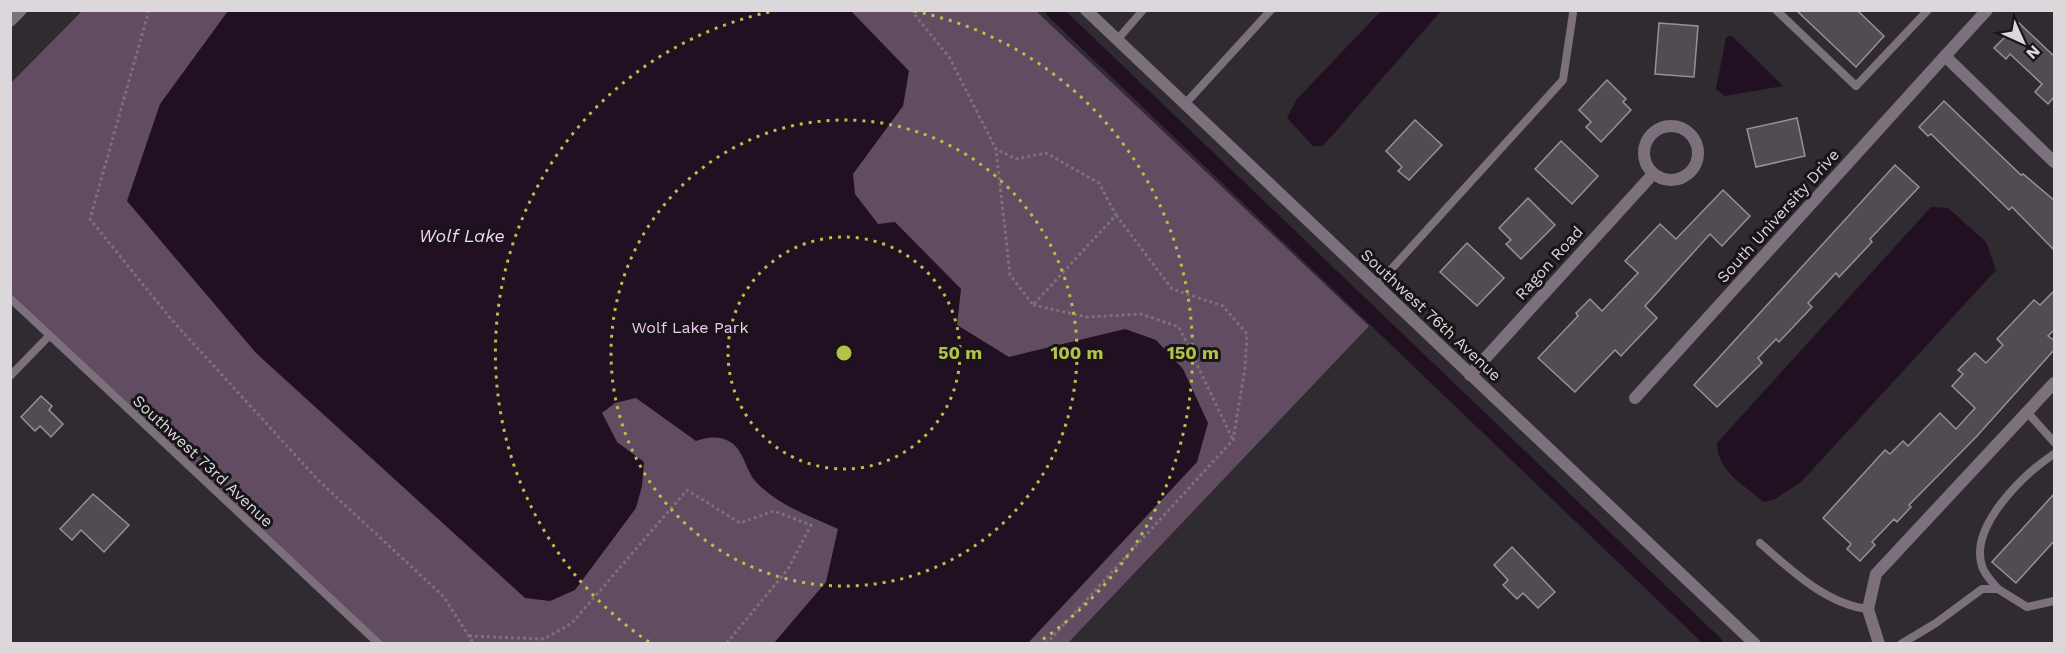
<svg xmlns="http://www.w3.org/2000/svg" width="2065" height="654" font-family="'Work Sans',sans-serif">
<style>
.green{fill:#614c62}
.water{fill:#210f22}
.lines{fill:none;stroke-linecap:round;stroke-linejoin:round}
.canal{stroke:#210f22;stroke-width:16}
.building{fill:#514c51;stroke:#969197;stroke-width:1.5}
.path{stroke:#777377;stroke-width:3;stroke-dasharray:3 3;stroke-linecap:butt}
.service{stroke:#7b707b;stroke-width:8}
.minor{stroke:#7b707b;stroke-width:12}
.tertiary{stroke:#7b707b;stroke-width:12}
.ring{fill:none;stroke:#b5c249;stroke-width:3;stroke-dasharray:3 6}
.labels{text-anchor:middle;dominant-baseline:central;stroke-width:6;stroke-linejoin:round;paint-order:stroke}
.street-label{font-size:16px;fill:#dbd7db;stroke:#171517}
.park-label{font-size:16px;fill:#f3c7f5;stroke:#171517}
.water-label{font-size:18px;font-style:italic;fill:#fcd0fe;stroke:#171517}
.centre{fill:#b5c249;stroke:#171517;stroke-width:3}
.ring-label{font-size:18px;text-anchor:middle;font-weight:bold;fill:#b5c249;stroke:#171517;stroke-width:6;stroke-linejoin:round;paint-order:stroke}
</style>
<rect width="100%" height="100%" fill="#302b30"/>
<polygon class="green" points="82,11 1036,11 1369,326 1068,643 381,643 11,293 10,84"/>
<g class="water">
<path d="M228 11H851L909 71 903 106 853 174 855 194 878 224 895 222 961 289 957 325 1009 357 1125 329 1156 340 1183 369 1208 423 1197 462 1028 643H774L826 582 838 529C810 516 779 506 757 483 746 472 745 453 732 443 720 435 708 437 696 441L636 398 615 403 602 413 617 442 644 462 642 486 636 508 575 590 550 601 525 598 256 353 127 201 160 104Z"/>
<polygon points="1381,11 1441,11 1323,146 1313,146 1287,118 1297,99"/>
<polygon points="1732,36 1783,86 1725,96 1716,89 1726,37"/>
<path d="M1931 207 1948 208 1986 242 1996 270 1801 482 1775 499 1764 502C1745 486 1717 471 1717 443Z"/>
</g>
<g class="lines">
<polyline class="canal" points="1053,10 1715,644"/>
</g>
<g class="building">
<polygon points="1796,10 1857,10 1884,36 1856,67"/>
<polygon points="1659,23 1698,26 1694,77 1655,74"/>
<polygon points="2019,23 2055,57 2055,96 2048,104 2035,92 2042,84 2010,54 2006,59 1994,48"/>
<polygon points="1607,80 1626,99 1623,102 1631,110 1601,142 1586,127 1591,122 1579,110"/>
<polygon points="1944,101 2021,175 2023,174 2055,201 2055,251 2012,207 2009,210 1931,134 1928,136 1919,127"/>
<polygon points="1797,118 1805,156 1756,167 1747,129"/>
<polygon points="1415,120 1442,145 1409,180 1398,171 1402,167 1386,151"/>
<polygon points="1561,141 1598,176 1572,204 1535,169"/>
<polygon points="1895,165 1919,187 1870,239 1872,242 1839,277 1836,273 1808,303 1812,307 1779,342 1776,339 1758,358 1762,363 1717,407 1694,385"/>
<polygon points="1723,190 1750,216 1722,246 1710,234 1645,306 1657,318 1621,356 1615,350 1575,392 1538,358 1578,316 1576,313 1590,299 1602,311 1638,273 1625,261 1660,224 1676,239"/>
<polygon points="1528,198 1555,225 1521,259 1506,244 1511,240 1499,228"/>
<polygon points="1467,243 1504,278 1477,306 1440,272"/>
<polygon points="2055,290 2055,329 2048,336 2055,341 2055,349 1977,436 1909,505 1911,507 1897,522 1894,519 1872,542 1875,545 1860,561 1847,549 1851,544 1823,518 1885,450 1890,454 1903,441 1908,446 1940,413 1956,429 1975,408 1952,386 1963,374 1958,370 1975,353 1986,363 2003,345 1997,339 2034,300 2040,305"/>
<polygon points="41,396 52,406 49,410 63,424 51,437 40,426 35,431 21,417"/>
<polygon points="2055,493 2055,540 2016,583 1992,562"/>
<polygon points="93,494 129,525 104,552 81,530 72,540 60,529"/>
<polygon points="1512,547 1555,592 1538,608 1523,593 1517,599 1503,585 1508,580 1494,565"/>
</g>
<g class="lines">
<g class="path">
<polyline points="149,10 90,219 171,319 318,480 443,596 474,644"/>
<polyline points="911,10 949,57 996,149 1010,275 1033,305 1116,215 1099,183 1046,153 1016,159 996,149"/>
<polyline points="1033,305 1087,317 1141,314 1179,327 1233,440"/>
<polyline points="469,636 544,639 572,623 687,490 740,523 774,511 811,525 788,569 726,644"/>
<polyline points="1046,644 1233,440 1245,368 1247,334 1223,306 1172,289 1116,215"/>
</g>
<g class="service">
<polyline points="1776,10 1856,86 1928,10"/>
<polyline points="1117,40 1143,10"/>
<polyline points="1185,104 1271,10"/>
<polyline points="1376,286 1563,80 1573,13"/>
<polyline points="10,298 379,644"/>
<polyline points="10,376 49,336"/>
<polyline points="2027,412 2054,442"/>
<path d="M1760 543C1791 570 1826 604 1868 609"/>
<path d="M1998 589C1993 583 1984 574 1982 566 1969 526 2024 474 2054 454"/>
<polyline points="1901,644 1936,623 1982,589 1998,589 2027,607 2054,601"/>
</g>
<g class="minor">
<polyline points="10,21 21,10"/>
<polyline points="1945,56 1987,10"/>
<circle cx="1671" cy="153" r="27"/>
<polyline points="1470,375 1653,174"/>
<polyline points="1635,398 1945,56 2054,162"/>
<polyline points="1879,644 1868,609 1876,574 2054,383"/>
</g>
<polyline class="tertiary" points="1086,10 1755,644"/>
</g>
<g class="ring">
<circle cx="844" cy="353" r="116"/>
<circle cx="844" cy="353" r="233"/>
<path d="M649 642A349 349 0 0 1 774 11M914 11A349 349 0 0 1 1039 642"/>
</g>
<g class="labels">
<g class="street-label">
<text transform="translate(1778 216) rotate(-48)">South University Drive</text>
<text transform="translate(1549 263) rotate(-48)">Ragon Road</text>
<text transform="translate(1431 315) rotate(43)">Southwest 76th Avenue</text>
<text transform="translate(203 461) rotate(43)">Southwest 73rd Avenue</text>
</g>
<g class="park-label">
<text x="690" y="327">Wolf Lake Park</text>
</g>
<g class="water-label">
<text x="462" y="235">Wolf Lake</text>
</g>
</g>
<circle cx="844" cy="353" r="9" class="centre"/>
<g class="ring-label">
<text x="960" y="359">50 m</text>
<text x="1077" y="359">100 m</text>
<text x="1193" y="359">150 m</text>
</g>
<rect width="2065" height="654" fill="none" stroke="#dbd7db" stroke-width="24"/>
<g transform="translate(2023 42) rotate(135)" stroke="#171517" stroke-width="4.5" paint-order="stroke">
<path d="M0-4.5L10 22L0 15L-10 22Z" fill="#dbd7db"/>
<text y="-9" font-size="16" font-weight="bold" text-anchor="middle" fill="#dbd7db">N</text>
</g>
</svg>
